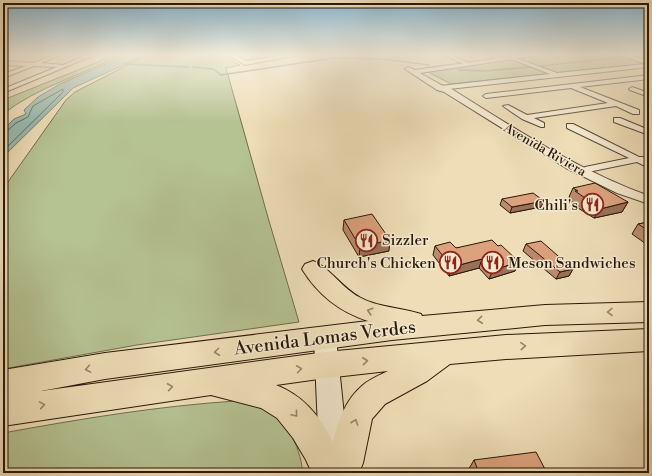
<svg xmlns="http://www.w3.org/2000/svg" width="652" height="476" font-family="'Libre Bodoni',serif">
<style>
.green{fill:#b5c292;stroke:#6f6e4d}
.water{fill:#99bbb1;stroke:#6c7a6d}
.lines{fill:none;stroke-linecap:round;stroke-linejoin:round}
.shore{stroke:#616a5c;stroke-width:1}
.stream{stroke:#6c7a6d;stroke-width:1.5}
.minor-casing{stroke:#5a4a34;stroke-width:2}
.tertiary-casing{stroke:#5a4a34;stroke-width:2}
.secondary-casing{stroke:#291908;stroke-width:2}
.trunk-casing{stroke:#291908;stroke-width:2}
.minor{fill:#f4e9d0;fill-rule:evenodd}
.tertiary{fill:#f4e9d0;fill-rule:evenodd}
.secondary{fill:#f4e9d0;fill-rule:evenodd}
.trunk{fill:#eeddb7;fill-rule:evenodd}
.wall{fill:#bd8b6c;stroke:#291908}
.shaded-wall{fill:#9a7158;stroke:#291908}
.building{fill:#dca27e;stroke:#291908}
.oneway{stroke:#958568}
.labels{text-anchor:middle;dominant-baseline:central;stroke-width:3;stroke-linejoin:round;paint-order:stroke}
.far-street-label{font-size:13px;fill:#291908;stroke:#f4e9d0}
.poi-label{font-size:15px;fill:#291908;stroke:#f4e9d0;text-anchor:end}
.near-street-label{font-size:18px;fill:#291908;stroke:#f4e9d0}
</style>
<rect width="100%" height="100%" fill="#eeddb7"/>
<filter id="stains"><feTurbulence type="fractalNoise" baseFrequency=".005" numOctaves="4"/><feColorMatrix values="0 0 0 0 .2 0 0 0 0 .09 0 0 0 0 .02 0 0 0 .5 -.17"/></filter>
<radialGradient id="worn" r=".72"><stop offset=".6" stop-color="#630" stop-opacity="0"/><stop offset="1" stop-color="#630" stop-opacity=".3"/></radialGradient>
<g class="green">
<path d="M110 55H121C83 75 37 87 3 114V100L98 62Z"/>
<polygon points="147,55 222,55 240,65 226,68 269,221 299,322 137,345 3,369 3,189 66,100 75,92"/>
<polygon points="544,55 649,55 649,63 451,84 426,71"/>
<path d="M236 401C244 401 250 403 257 406 287 420 299 442 303 473H3V433C80 419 158 406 236 401Z"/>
</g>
<polygon class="water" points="127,55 146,55 73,88 3,157 3,130 14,119 26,114 24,110 38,97 60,84"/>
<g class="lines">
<polyline class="shore" points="3,132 7,131 16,123 28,117 33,106 63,89 63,92 3,151"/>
<g class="stream">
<polyline points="124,64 189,67"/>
<polyline points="541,66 623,57"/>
<polyline points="193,67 213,69 221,75 334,58 383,59 429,65"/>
<polyline points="459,70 485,71 531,67"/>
</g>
<defs>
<g id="minor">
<polygon points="54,55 61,55 41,63 63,65 87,55 94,55 3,93 3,89 57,67 34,66 3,78 3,74 26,66 3,65 3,61 33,63"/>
<polygon points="229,55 235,55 246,61 286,55 299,55 245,65"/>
<polygon points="444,55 451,55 469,63 464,64"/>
<polygon points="488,55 495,55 503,59 498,60"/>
<polygon points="620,55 628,55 649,61 649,67 440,90 437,88 440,86 550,74 511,59 511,57 513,57 557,73 646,64"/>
<polygon points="649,75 649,79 580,87 639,110 639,114 633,114 616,106 534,118 544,123 544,127 541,127 522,119 503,106 508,105 527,115 608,103 571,88 486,98 483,96 486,94"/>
<polygon points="632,87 649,93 649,97 630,90 629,89"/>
<polygon points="614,118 620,118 649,130 649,135 614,122"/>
<polygon points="567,124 573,124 639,157 643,157 649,161 649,168 637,162 588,172 585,171 583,169 585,167 629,158 567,128"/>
</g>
<path id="tertiary" d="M522 55H540L420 73 443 86 450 88C514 128 577 170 649 196V204L617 193 566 168 444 92 437 90 405 69 408 67 415 70Z"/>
<polygon id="secondary" points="325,329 333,331 336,338 350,473 320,473 314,338 317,331"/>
<path id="trunk" d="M313 261C328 266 342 288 359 297 378 308 400 307 421 314L422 316 545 305 649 302V322L545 325 392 340 105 379 41 391 326 352 506 335 649 329V351L506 359 450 364 427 381 385 404 372 419 363 463 359 473H312L306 460 293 438 277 418 261 408 211 395 3 426V370L105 353 368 321C340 312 318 295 302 269L305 264ZM388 371C380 375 370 379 363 385 345 400 338 421 333 443 321 417 304 396 276 385L326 378Z"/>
</defs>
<use href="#minor" class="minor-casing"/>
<use href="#tertiary" class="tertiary-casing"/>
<use href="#secondary" class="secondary-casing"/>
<use href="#trunk" class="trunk-casing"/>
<use href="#minor" class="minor"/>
<use href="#tertiary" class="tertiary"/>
<use href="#secondary" class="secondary"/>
<use href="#trunk" class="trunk"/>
</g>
<g class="wall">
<polygon points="573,188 628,202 622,212 594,218 578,208 579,206 570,201 571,199 569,197"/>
<polygon points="502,199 541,207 510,213 500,205"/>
<polygon points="344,220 389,251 359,257 343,230"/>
<polygon points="649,222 649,246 632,234 638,224"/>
<polygon points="526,244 573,269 569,276 556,279 523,251"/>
<polygon points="435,246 456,248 498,246 519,262 515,271 489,279 479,268 449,276 433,255"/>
<polygon points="474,460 547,473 467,473 467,472"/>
</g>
<g class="shaded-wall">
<polygon points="544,201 541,207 510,213 512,207"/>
<polygon points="628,202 622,212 594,218 600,209"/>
<polygon points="390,240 389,251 359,257 360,247"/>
<polygon points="482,259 479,268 449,276 452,267"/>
<polygon points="519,262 515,271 489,279 493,270"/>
<polygon points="573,269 569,276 556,279 560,272"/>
</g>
<g class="building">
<polygon points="595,183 628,202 600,209 583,198 585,198 575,191 578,191 573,188"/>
<polygon points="533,193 544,201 512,207 502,199"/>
<polygon points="372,214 390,240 360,247 344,220"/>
<polygon points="649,222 649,231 638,224"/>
<polygon points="492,240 498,246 501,245 519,262 493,270 482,259 452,267 435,246 450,242 456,248"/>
<polygon points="541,241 573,269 560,272 526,244"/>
<polygon points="536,452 547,473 479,473 474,460"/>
</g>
<defs><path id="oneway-chevron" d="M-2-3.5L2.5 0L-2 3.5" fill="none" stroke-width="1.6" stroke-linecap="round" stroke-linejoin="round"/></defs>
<g class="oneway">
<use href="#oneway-chevron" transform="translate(370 311) rotate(-163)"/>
<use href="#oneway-chevron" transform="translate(610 312) rotate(179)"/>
<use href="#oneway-chevron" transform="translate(480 320) rotate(174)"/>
<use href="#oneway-chevron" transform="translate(523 346) rotate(-3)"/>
<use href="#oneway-chevron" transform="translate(217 352) rotate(173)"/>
<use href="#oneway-chevron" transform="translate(365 361) rotate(-6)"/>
<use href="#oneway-chevron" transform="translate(88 369) rotate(170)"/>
<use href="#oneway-chevron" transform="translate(299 369) rotate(-8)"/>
<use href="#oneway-chevron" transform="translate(170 387) rotate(-8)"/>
<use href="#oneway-chevron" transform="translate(42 405) rotate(-9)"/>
<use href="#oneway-chevron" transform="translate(295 414) rotate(50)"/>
<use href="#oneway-chevron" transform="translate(355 422) rotate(-71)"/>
</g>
<linearGradient id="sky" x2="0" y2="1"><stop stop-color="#88b7d2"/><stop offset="0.45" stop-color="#f7f0df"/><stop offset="1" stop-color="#f7f0df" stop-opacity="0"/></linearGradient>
<rect width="652" height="122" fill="url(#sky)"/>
<defs>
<symbol id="restaurant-ring" viewBox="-11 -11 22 22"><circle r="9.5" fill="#f4e9d0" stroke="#8f2418" stroke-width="1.5"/><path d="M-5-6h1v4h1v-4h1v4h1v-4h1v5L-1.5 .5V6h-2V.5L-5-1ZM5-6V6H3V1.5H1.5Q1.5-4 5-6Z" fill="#8f2418"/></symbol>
</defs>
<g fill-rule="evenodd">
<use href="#restaurant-ring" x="580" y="192" width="25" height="25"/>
<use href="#restaurant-ring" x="354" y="228" width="25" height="25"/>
<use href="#restaurant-ring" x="438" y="250" width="25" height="25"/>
<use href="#restaurant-ring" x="480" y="250" width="25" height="25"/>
</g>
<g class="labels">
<g class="far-street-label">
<text transform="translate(545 150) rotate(30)">Avenida Riviera</text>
</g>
<g class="poi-label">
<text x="578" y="205">Chili's</text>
<text x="382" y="240" text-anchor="start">Sizzler</text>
<text x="436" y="263">Church's Chicken</text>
<text x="508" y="263" text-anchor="start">Meson Sandwiches</text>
</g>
<g class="near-street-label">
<text transform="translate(325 338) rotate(-7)">Avenida Lomas Verdes</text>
</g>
</g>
<rect width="652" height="476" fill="none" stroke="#eeddb7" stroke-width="16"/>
<rect x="4" y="4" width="644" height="468" fill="none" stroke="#291908" stroke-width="2"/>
<rect x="8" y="8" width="636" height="460" fill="none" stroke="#291908"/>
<rect width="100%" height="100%" filter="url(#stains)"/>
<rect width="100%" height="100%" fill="url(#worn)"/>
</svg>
